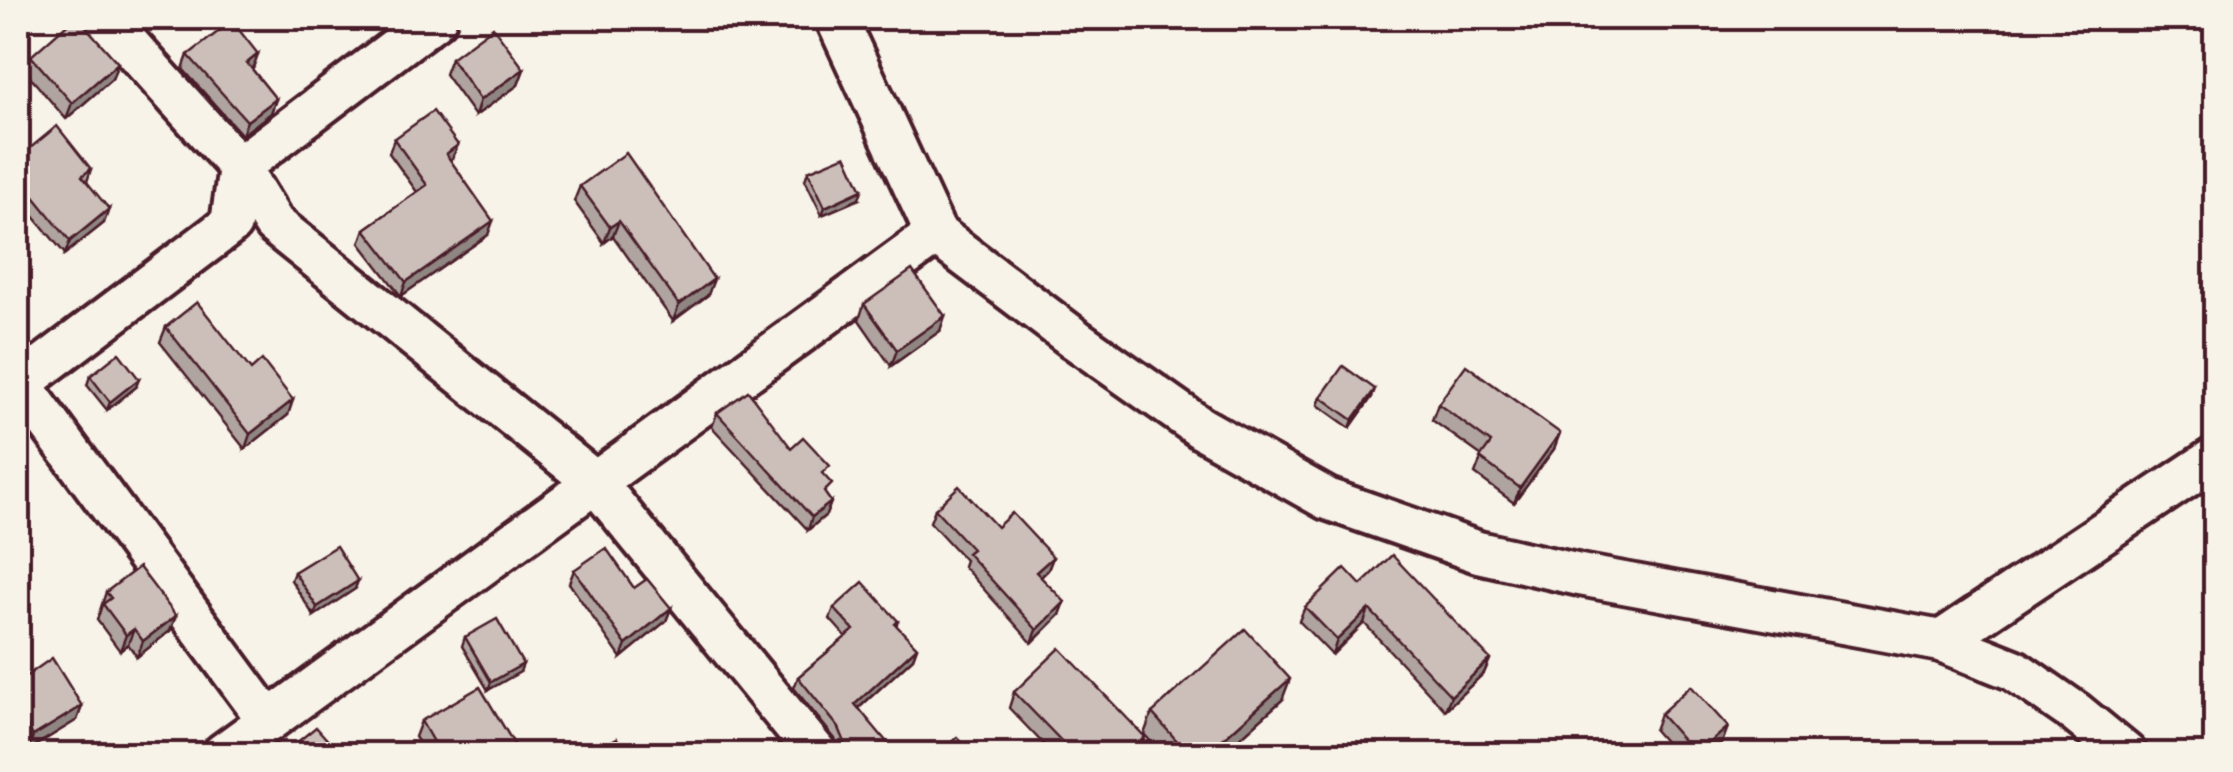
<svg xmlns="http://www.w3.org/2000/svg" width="2233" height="772" font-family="Pangolin,sans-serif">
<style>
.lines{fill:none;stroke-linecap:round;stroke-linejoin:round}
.street-casing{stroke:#4a1f2b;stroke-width:48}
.street{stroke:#f7f3e8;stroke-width:40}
.wall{fill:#afa49f;stroke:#4a1f2b;stroke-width:2.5}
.shaded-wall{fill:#8f8682;stroke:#4a1f2b;stroke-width:2.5}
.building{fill:#ccbfb9;stroke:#4a1f2b;stroke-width:2.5}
</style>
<rect width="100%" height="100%" fill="#f7f3e8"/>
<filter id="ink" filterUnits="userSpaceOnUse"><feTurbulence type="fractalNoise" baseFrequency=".01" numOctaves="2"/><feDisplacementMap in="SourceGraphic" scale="20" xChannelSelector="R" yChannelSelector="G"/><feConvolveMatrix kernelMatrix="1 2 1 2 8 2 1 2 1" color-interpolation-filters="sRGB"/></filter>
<g filter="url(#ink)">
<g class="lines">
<defs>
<g id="street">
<polyline points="105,18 239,167 274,224 596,483 817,754"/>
<polyline points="836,18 936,234 1075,339 1201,428 1327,499 1478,552 1580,575 1941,641 2014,670 2076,713 2126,754"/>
<polyline points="18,381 268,720"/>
<polyline points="18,385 231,224 239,167 436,18"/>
<polyline points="1941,641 2216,457"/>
<polyline points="223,754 936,234"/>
</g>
</defs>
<use href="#street" class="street-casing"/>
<use href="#street" class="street"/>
</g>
<g class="wall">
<polygon points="188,55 253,68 252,69 276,99 271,113 242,135 183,69"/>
<polygon points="31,56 118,63 112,79 66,119 25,71"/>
<polygon points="451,58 524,69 518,85 475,116 445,74"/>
<polygon points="394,139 452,159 451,161 488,235 401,296 360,243 365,229 417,192 389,153"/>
<polygon points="18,158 91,169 87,182 104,223 65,254 18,197"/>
<polygon points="808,171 859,199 822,215 805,180"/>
<polygon points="580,186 708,295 673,321 613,236 604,243 574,201"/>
<polygon points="864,304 940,331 891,366 859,320"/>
<polygon points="166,327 251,370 288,415 245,449 160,342"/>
<polygon points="90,376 136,387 107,410 87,385"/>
<polygon points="1375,389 1372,397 1350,428 1318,405 1321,397"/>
<polygon points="1438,404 1554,449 1514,503 1475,474 1482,456 1432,420"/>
<polygon points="717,413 791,448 831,502 826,515 808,530 712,427"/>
<polygon points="935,509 997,527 1053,557 1048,570 1041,577 1060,615 1032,643 963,566 965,560 930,522"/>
<polygon points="574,570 634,588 671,608 666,621 621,658 569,583"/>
<polygon points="294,572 355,589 314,616 291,580"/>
<polygon points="1361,585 1490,659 1484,673 1445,710 1364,623 1332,655 1299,621 1305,607"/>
<polygon points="106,592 170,631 137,657 128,644 120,651 97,620"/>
<polygon points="834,608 898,621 896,626 917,647 913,658 859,708 888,754 840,754 840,751 835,739 794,688 798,677 846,637 830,619"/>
<polygon points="465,637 520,672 488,690 462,646"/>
<polygon points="18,682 82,706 77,720 28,750 18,733"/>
<polygon points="1014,692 1140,753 1138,754 1053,754 1009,708"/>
<polygon points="1282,700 1222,754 1162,754 1144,734 1152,713"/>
<polygon points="1660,714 1722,743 1709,754 1675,754 1654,730"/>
<polygon points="421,721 520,754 422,747 415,737"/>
</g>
<g class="shaded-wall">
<polygon points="258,54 253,68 242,77 247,63"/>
<polygon points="118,63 112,79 66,119 72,103"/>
<polygon points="524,69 518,85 475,116 480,100"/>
<polygon points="276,99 271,113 242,135 247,121"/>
<polygon points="458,145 452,159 440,168 446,154"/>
<polygon points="862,190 859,199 822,215 825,207"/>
<polygon points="109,209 104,223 65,254 70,241"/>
<polygon points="493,221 488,235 401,296 406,282"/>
<polygon points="619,221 613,236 604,243 610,227"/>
<polygon points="714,279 708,295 673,321 679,305"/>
<polygon points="945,316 940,331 891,366 897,350"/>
<polygon points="139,379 136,387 107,410 110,402"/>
<polygon points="1375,389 1372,397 1350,428 1353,420"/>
<polygon points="293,400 288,415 245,449 250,434"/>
<polygon points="1560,433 1554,449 1514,503 1520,488"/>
<polygon points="28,477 23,491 18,495 18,484"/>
<polygon points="831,502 826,515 808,530 812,517"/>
<polygon points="1053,557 1048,570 1032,585 1036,572"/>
<polygon points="358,581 355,589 314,616 317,607"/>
<polygon points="1065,602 1060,615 1032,643 1037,630"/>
<polygon points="671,608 666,621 621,658 626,645"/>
<polygon points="1369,609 1364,623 1332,655 1337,640"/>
<polygon points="176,616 170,631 137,657 143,641"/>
<polygon points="134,629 128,644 120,651 126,635"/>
<polygon points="917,647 913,658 851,715 855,704"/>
<polygon points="1490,659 1484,673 1445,710 1451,696"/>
<polygon points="523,664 520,672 488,690 491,682"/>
<polygon points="1290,679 1282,700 1222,754 1206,754"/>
<polygon points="82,706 77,720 28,750 33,736"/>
<polygon points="1728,727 1722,743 1709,754 1697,754"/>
<polygon points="1145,737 1138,754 1127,754"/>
</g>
<g class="building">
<polygon points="74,18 78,18 118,63 72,103 31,56"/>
<polygon points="232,21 258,54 247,63 276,99 247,121 188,55"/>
<polygon points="493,27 524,69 480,100 451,58"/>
<polygon points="433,111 458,145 446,154 493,221 406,282 365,229 427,185 394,139"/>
<polygon points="57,126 91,169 82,176 109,209 70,241 18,177 18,158"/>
<polygon points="626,153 714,279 679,305 619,221 610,227 580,186"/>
<polygon points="846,155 862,190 825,207 808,171"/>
<polygon points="912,270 945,316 897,350 864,304"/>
<polygon points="197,302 251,370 262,360 293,400 250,434 166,327"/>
<polygon points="119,353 139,379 110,402 90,376"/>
<polygon points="1466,365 1560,433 1520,488 1480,458 1491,443 1438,404"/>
<polygon points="1343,366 1375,389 1353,420 1321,397"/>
<polygon points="748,391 791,448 803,437 830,466 822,473 832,484 824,492 831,502 812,517 717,413"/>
<polygon points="18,462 28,477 18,484"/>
<polygon points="959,486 997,527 1012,513 1053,557 1036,572 1065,602 1037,630 967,553 972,549 935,509"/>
<polygon points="336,546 358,581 317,607 294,572"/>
<polygon points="606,548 634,588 647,579 671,608 626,645 574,570"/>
<polygon points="1392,555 1490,659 1451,696 1369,609 1337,640 1305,607 1345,568 1361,585"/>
<polygon points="139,567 176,616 143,641 134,629 126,635 103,604 111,598 106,592"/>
<polygon points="863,582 898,621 895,624 917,647 855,704 891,747 882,754 844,754 842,753 844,740 839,728 798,677 854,630 834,608"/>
<polygon points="497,619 523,664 491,682 465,637"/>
<polygon points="1245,629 1290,679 1206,754 1189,754 1152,713"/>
<polygon points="1060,648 1145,737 1127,754 1074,754 1014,692"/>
<polygon points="52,658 82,706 33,736 22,719 18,723 18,682"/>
<polygon points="1691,686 1728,727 1697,754 1695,754 1660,714"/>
<polygon points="480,687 520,754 407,754 433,742 421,721"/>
<polygon points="316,727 340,754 287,754 285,752"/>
<polygon points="957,737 973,754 939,754"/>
<polygon points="617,738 626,754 588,754"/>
</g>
</g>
<rect width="2233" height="772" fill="none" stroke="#f7f3e8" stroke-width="60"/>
<rect x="30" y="30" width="2173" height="712" fill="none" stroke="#4a1f2b" stroke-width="4" filter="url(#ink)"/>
</svg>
